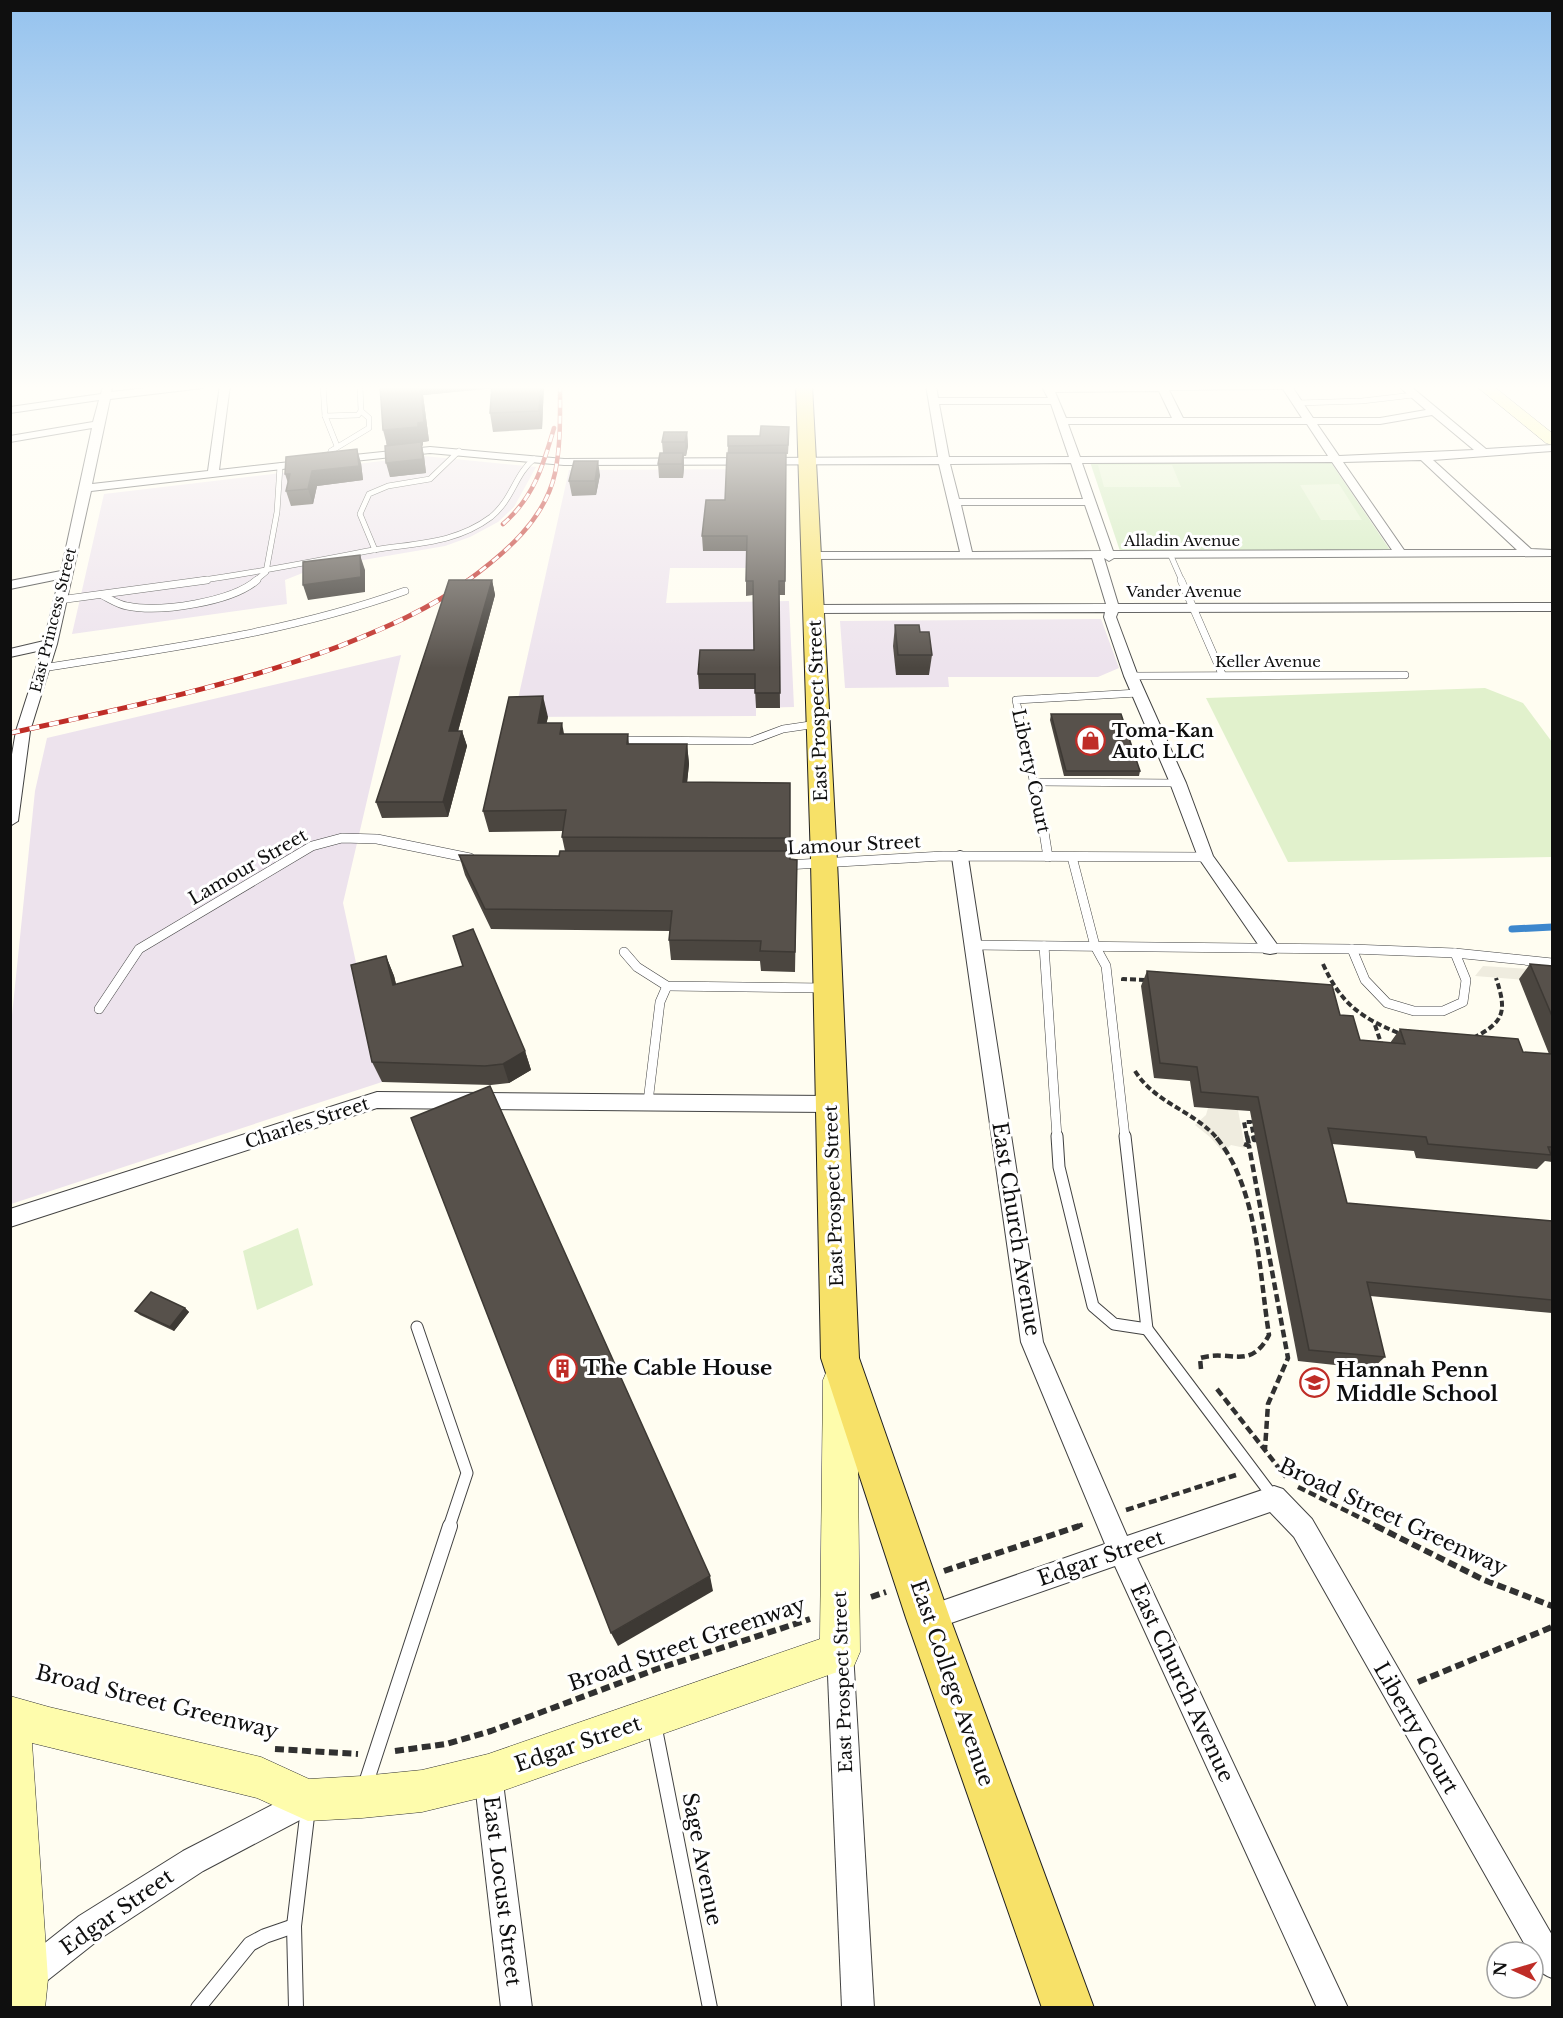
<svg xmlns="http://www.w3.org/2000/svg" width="1563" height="2018" font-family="'Libre Baskerville',serif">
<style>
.industrial{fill:#ede3ed}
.green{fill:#cfe9ba}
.pitch{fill:#e1f1cc}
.plaza{fill:#efecdf}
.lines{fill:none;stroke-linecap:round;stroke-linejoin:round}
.stream{stroke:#3d87cd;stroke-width:7}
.lane-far4-casing{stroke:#424242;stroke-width:6}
.lane-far3-casing{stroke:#424242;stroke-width:8}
.lane-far2-casing{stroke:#424242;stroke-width:10}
.lane-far1-casing{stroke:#424242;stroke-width:13}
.lane-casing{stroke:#424242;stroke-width:16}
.street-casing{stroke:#424242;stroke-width:2}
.secondary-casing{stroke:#313131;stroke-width:1}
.primary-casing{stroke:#202020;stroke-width:2}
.path-far2{stroke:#313131;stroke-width:4;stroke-dasharray:6 3;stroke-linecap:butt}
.path-far1{stroke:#313131;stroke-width:4.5;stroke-dasharray:8 4;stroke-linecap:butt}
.path{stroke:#313131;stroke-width:6;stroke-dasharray:9 4.5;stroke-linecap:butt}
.lane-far4{stroke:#fff;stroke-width:5}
.lane-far3{stroke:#fff;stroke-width:7}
.lane-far2{stroke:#fff;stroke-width:9}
.lane-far1{stroke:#fff;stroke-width:11}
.lane{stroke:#fff;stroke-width:14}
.street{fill:#fff;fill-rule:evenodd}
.secondary{fill:#fefcac;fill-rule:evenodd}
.primary{fill:#f7e168;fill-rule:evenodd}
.rail-far1-casing{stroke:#bf2d27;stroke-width:4.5}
.rail-casing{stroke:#bf2d27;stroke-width:5}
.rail-far1{stroke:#fff;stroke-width:3;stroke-dasharray:8;stroke-linecap:butt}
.rail{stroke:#fff;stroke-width:4;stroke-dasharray:10;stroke-linecap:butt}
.wall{fill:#4b4640}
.shaded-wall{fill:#3d3934}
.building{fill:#57514b;stroke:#3d3934;stroke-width:1.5}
.labels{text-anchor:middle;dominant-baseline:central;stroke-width:6;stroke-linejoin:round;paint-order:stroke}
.far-street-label{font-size:15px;fill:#0f0f0f;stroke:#fff}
.street-label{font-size:18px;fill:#0f0f0f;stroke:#fff}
.poi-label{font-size:18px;font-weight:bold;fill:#0f0f0f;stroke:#fff;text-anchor:start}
.near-street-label{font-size:21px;fill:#0f0f0f;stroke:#fff}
.near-poi-label{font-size:21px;font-weight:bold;fill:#0f0f0f;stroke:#fff;text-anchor:start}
</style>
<rect width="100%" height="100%" fill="#fffdf1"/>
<g class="industrial">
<polygon points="424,456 536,467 514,507 498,522 470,537 445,546 328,566 305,572 285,580 287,604 72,634 104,494"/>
<polygon points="786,469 786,568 670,568 666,603 789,601 794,707 756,708 756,716 514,717 569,470"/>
<polygon points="1101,619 1119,668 1098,677 948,677 949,687 845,688 840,621"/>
<polygon points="401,655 343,903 382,1082 11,1204 11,1025 35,791 47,738"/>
</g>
<polygon class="green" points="1330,461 1392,553 1121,554 1090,462"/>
<g class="pitch">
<polygon points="1098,465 1172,465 1181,487 1104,487"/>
<polygon points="1339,484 1362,520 1321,520 1300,485"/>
<polygon points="1485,688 1523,703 1552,742 1552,857 1288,862 1206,698"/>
<polygon points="298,1228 313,1285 257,1310 243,1251"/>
</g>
<g class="plaza">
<polygon points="1483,966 1531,969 1552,982 1475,976"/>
<polygon points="1208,1108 1238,1110 1245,1148 1231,1145 1223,1152 1210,1137 1195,1125 1206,1115"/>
</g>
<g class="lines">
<polyline class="stream" points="1512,929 1552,927"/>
<defs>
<g id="lane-far4">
<polyline points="323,385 325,416 358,415 361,411 360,385"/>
<polyline points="1298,403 1362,401 1413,395"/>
<polyline points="325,416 337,446"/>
<polyline points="328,461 331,451 369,428 369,418 361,411"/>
<polyline points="375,550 360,514 369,494 388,486 430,479 459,451"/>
<polyline points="1171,556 1182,581"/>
<path d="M196 581C256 573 314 561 373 550 415 543 455 544 491 517 513 499 515 474 534 459"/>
<polyline points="255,581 266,572 277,512 280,466"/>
</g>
<g id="lane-far3">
<polyline points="1181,580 1222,674"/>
<path d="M102 595C110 599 119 605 127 606 160 613 232 602 257 580"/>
<polyline points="59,600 207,580"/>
<path d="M42 668C165 649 287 633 405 591"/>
<polyline points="1131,676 1405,675"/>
<polyline points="618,740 751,741 783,729 817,724"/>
<polyline points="1035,782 1178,783"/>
<polyline points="1043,827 1016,700 1138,693"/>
</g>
<g id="lane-far2">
<polyline points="1043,826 1048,857"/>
<polyline points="1072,857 1095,946 1106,966 1125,1137"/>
<polyline points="786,865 943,856 1206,857"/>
<polyline points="973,945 1352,949 1455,953 1552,963"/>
<polyline points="1044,946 1057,1137"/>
<polyline points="1352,949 1365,980 1387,1003 1414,1011 1443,1011 1463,1002 1466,980 1455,953"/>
<polyline points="624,952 637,967 667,986 826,988"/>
<polyline points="99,1009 139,949 312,846 342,838 377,839 470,858"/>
<polyline points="648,1102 660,1002 667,986"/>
</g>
<g id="lane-far1">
<polyline points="1057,1136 1059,1167 1093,1306 1114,1324 1147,1329 1125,1136"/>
<polyline points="417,1327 467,1473 449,1527"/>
<polyline points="1147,1329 1274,1498"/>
</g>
<g id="lane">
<polyline points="654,1724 710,2008"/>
<polyline points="365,1786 450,1526"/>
<polyline points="198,2008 250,1944 265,1936 294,1926"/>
<polyline points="296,2008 294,1926 308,1808"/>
</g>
<g id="street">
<polygon points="103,385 113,385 111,392 173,385 208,385 203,388 110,399 92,484 208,471 220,385 230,385 219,470 308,460 313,463 308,466 91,491 57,644 30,731 18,821 10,826 10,766 16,731 42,650 10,657 10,649 44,641 59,579 10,589 10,581 61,571 92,428 10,442 10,436 93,422 99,400 10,413 10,407 101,394"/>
<path d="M926 385H936L938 398H1048L1041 385H1291L1313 418H1380L1426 410 1397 385H1409L1486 449 1552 445V451L1433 460 1531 549 1552 550V556L1114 558 1109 561 1104 558 1118 604 1552 603V611L1118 612 1116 617 1138 676 1186 783 1213 856 1276 943 1279 948 1276 953 1270 954 1264 953 1198 857 1170 783 1124 676 1104 617 1105 612 815 613 809 609 815 605 1106 604 1092 558 809 559 807 556 813 552H960L939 464 564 465 430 453 335 463 330 460 335 457 430 447 564 459 938 457ZM1283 389 1302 418H1183L1169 390ZM1159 391 1172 418H1066L1055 392ZM939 404H1051L1069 457H949ZM1432 415 1474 450 1339 456 1317 424H1380ZM1068 424H1307L1328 456 1080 457ZM1421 460 1517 550H1404L1343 462ZM1332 462 1392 550 1113 551 1082 463ZM1071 463 1083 499H959L950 464ZM961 505H1085L1101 551 972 552Z"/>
<path d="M960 851 966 853 968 857 1043 1342 1127 1536 1274 1486 1283 1489 1312 1519 1552 1935V1978C1540 1974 1533 1965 1533 1952H1529L1294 1537 1270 1512 1137 1558 1348 2008H1317L1115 1566 928 1631 919 1627 915 1618 919 1609 1105 1544 1021 1342 952 857 954 853Z"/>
<polygon points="377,1092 831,1096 838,1098 841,1104 838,1110 831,1112 377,1108 10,1227 10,1209"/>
<polygon points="840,1639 849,1643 853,1652 874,2008 842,2008 827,1652 831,1643"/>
<polygon points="488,1761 498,1765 502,1775 532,2008 501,2008 474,1775 478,1765"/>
<polygon points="307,1787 317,1791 321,1801 317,1811 203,1871 101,1938 39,1987 28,1991 17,1987 13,1976 17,1965 79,1916 183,1851"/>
</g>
<g id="secondary">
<polygon points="1475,385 1492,385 1552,433 1552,445 1546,443"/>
<polygon points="840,1363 852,1368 857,1380 860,1652 854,1666 488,1796 422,1812 362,1818 308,1821 257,1798 32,1743 48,1979 45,2008 10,2008 10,1696 49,1707 261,1757 309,1779 362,1776 422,1770 488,1754 820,1639 823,1380 828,1368"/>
</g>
<polygon id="primary" points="796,385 812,385 837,861 859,1358 950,1618 1094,2008 1042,2008 906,1618 821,1358 811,861"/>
</defs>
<use href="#lane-far4" class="lane-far4-casing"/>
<use href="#lane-far3" class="lane-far3-casing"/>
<use href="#lane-far2" class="lane-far2-casing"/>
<use href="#lane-far1" class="lane-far1-casing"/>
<use href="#lane" class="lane-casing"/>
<use href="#street" class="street-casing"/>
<use href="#secondary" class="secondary-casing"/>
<use href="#primary" class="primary-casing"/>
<g class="path-far2">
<path d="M1323 964C1341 1004 1361 1018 1401 1034"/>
<polyline points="1123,981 1123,979 1146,980"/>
<polyline points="1375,1025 1382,1046"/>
<path d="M1473 1038C1505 1022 1507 1011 1496 978"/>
<path d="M1135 1071C1155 1103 1192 1110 1216 1137"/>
<polyline points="1247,1137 1244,1122 1251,1122 1254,1137"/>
</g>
<g class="path-far1">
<polyline points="1247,1136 1249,1145"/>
<polyline points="1253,1136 1254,1140 1259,1140"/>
<polyline points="1244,1144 1249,1146 1288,1358 1268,1404 1265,1449"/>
<path d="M1201 1369 1200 1358C1231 1349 1250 1371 1269 1335 1259 1272 1258 1186 1215 1136"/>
<polyline points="1217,1389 1286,1477"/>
<polyline points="1298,1487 1379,1527"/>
<polyline points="1126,1510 1236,1475"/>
<polyline points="1075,1527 1085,1524"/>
</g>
<g class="path">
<polyline points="1376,1526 1484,1580 1552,1606"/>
<polyline points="944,1571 1079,1526"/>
<polyline points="871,1597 886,1592"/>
<polyline points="1418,1682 1552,1627"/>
<polyline points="275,1749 358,1754"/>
<polyline points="395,1751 446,1744 491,1731 657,1669 810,1619"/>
</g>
<use href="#lane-far4" class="lane-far4"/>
<use href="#lane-far3" class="lane-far3"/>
<use href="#lane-far2" class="lane-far2"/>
<use href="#lane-far1" class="lane-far1"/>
<use href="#lane" class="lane"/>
<use href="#street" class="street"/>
<use href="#secondary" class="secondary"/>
<use href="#primary" class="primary"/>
<defs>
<g id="rail-far1">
<path d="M503 524C534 497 543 466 554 428"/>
<path d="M467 581C504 554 545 520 555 473 561 444 560 414 560 385"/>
</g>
<path id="rail" d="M10 733C121 709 233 686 340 646 385 628 430 609 469 580"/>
</defs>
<use href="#rail-far1" class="rail-far1-casing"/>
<use href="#rail" class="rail-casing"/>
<use href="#rail-far1" class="rail-far1"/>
<use href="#rail" class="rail"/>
</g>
<g class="wall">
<polygon points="380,385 544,385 542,429 493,432 490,413 492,388 423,395 429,441 423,442 423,445 422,446 424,456 426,473 390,477"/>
<polygon points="687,432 688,446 686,456 684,456 684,467 683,478 659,478 658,464 663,453 662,442"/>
<polygon points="789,436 788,454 786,454 785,595 779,595 780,708 756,708 755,689 699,689 698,674 754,650 753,595 746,596 746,551 703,551 702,536 725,500 728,446"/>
<polygon points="361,463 363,480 317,486 313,504 291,506 286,491"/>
<polygon points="600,475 596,495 572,496 569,481"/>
<polygon points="492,580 495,595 458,731 462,731 467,746 448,817 382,818 376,802"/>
<polygon points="895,625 920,632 932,655 929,675 896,675 893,646"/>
<polygon points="1051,714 1140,771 1139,776 1064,776 1050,720"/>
<polygon points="548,717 546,723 564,734 628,734 629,744 687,744 689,764 687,782 790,783 790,859 797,860 795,972 761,971 760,961 671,960 669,940 670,931 491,929 465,875 459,855 559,856 565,851 562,837 563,831 489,832 483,811"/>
<polygon points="386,956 394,976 396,984 525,1051 531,1070 509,1083 491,1085 382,1082 372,1062"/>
<polygon points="1530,964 1552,966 1552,1162 1545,1161 1537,1169 1416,1158 1414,1151 1332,1144 1347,1203 1552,1221 1552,1313 1370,1296 1385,1357 1372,1369 1298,1361 1250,1111 1194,1107 1190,1081 1154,1078 1141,986 1147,971 1340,1015 1360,1040 1390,1043 1400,1029 1523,1052 1549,1054 1519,979"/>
<polygon points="185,1308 189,1312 174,1331 140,1315 135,1311"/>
</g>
<g class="shaded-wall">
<polygon points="420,385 496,385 497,388 423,395 429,441 423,442 423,445 422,446 424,456 426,473 390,477 386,463 388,449 383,430 418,423"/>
<polygon points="541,385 544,385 542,429 539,411"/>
<polygon points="687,432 688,446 686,456 685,442"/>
<polygon points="357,449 361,463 363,480 317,486 313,504 308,489 312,471"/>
<polygon points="683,453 684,467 683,478 682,464"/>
<polygon points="598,461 600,475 596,495 595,481"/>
<polygon points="285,474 290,474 290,489"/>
<polygon points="360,555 365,570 365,592 308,600 303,585"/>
<polygon points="492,580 495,595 454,746 449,731"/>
<polygon points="543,696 548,717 542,744 538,723"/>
<polygon points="562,723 566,744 560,734"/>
<polygon points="462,731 467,746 448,817 443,802"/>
<polygon points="687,744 689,764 685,803 683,782"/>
<polygon points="386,956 394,976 401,1005 393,985"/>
<polygon points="525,1051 531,1070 509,1083 503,1064"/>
<polygon points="185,1308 189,1312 174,1331 170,1327"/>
<polygon points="710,1576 713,1591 618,1646 611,1633"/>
</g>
<g class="building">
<polygon points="380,385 420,385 424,422 418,423 418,427 383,430"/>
<polygon points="492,385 541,385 539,411 490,413"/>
<polygon points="761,426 789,427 788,445 728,446 728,436 760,436"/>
<polygon points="664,432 687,432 685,442 662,442"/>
<polygon points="421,442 423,459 386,463 385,446"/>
<polygon points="357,449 359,466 312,471 308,489 286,491 290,474 285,474 286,457"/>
<polygon points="660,453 683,453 682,464 658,464"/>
<polygon points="727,453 786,453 785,581 779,581 780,693 755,693 755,674 698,674 700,650 754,650 753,581 746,581 747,536 702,536 706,500 725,500"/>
<polygon points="574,461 598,461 595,481 569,481"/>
<polygon points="360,555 361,577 303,585 303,562"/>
<polygon points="449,580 492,580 449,731 462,731 443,802 376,802"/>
<polygon points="895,625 919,625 920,632 929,632 932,655 898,655"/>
<polygon points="543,696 538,723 562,723 560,734 628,734 627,744 687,744 683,782 790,783 790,838 562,837 566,810 483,811 509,697"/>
<polygon points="1051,714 1121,714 1140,771 1066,771"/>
<polygon points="560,851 790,851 790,859 797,860 795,952 760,951 761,941 669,940 672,911 485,909 459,855 559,856"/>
<polygon points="473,929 525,1051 503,1064 485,1066 372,1062 351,965 386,956 393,985 463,966 453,936"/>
<polygon points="1530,964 1552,966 1552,1016"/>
<polygon points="1147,971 1332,985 1340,1015 1353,1016 1360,1040 1405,1044 1400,1029 1518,1039 1523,1052 1552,1054 1552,1147 1548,1147 1551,1155 1428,1144 1426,1137 1328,1128 1347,1203 1552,1221 1552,1300 1367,1282 1385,1357 1309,1350 1258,1097 1201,1092 1197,1067 1160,1063"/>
<polygon points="490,1086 710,1576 611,1633 411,1118"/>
<polygon points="151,1292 185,1308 170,1327 135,1311"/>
</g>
<linearGradient id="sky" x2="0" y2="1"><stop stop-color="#94c2ee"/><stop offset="0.58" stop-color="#fffef9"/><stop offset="1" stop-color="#fffef9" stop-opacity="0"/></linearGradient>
<rect width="1563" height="668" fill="url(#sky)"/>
<defs>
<symbol id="shop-ring" viewBox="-11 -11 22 22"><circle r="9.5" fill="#fff" stroke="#bf2d27" stroke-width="1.5"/><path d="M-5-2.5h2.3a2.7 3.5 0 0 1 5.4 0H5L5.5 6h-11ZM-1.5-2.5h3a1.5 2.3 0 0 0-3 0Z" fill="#bf2d27"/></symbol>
<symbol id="building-ring" viewBox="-11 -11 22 22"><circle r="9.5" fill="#fff" stroke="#bf2d27" stroke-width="1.5"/><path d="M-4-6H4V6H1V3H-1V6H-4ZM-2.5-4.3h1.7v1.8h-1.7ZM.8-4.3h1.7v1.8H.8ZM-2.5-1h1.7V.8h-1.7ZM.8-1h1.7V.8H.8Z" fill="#bf2d27"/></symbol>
<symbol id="school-ring" viewBox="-11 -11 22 22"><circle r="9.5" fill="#fff" stroke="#bf2d27" stroke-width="1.5"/><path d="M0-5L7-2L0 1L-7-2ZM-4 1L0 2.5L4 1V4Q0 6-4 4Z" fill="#bf2d27"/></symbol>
</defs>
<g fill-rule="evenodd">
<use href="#shop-ring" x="1074" y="724" width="33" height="33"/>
<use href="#building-ring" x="546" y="1352" width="33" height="33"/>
<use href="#school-ring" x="1298" y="1366" width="33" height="33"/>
</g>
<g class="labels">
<g class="far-street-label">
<text x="1182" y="540">Alladin Avenue</text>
<text x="1184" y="591">Vander Avenue</text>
<text transform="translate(53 620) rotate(-76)">East Princess Street</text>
<text x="1268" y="661">Keller Avenue</text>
</g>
<g class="street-label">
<text transform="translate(818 711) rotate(-92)">East Prospect Street</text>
<text transform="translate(1031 771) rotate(78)">Liberty Court</text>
<text transform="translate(854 845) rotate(-3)">Lamour Street</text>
<text transform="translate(248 867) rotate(-30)">Lamour Street</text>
<text transform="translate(307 1123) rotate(-18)">Charles Street</text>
<text transform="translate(834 1196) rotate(-92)">East Prospect Street</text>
<text transform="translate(843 1682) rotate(-92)">East Prospect Street</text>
</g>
<g class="poi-label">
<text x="1112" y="731">Toma-Kan<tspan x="1112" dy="21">Auto LLC</tspan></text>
</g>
<g class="near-street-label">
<text transform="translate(1016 1229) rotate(81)">East Church Avenue</text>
<text transform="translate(1393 1517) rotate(25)">Broad Street Greenway</text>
<text transform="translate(1101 1558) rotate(-19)">Edgar Street</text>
<text transform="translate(687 1644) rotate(-19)">Broad Street Greenway</text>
<text transform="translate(952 1683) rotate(71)">East College Avenue</text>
<text transform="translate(1182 1683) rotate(65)">East Church Avenue</text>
<text transform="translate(157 1702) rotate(14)">Broad Street Greenway</text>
<text transform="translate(1416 1728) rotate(60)">Liberty Court</text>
<text transform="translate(578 1744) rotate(-19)">Edgar Street</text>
<text transform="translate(702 1859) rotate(79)">Sage Avenue</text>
<text transform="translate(502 1891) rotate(83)">East Locust Street</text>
<text transform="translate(117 1912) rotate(-35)">Edgar Street</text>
</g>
<g class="near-poi-label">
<text x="583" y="1368">The Cable House</text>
<text x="1336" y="1370">Hannah Penn<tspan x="1336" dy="24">Middle School</tspan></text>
</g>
</g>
<rect width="1563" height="2018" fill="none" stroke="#0f0f0f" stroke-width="24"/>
<g transform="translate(1515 1970) rotate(274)"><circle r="28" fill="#ffffff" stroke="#9f9f9f" stroke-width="1.5"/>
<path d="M0-4.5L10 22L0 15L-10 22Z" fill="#bf2d27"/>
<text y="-9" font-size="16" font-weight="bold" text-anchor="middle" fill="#0f0f0f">N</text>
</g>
</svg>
